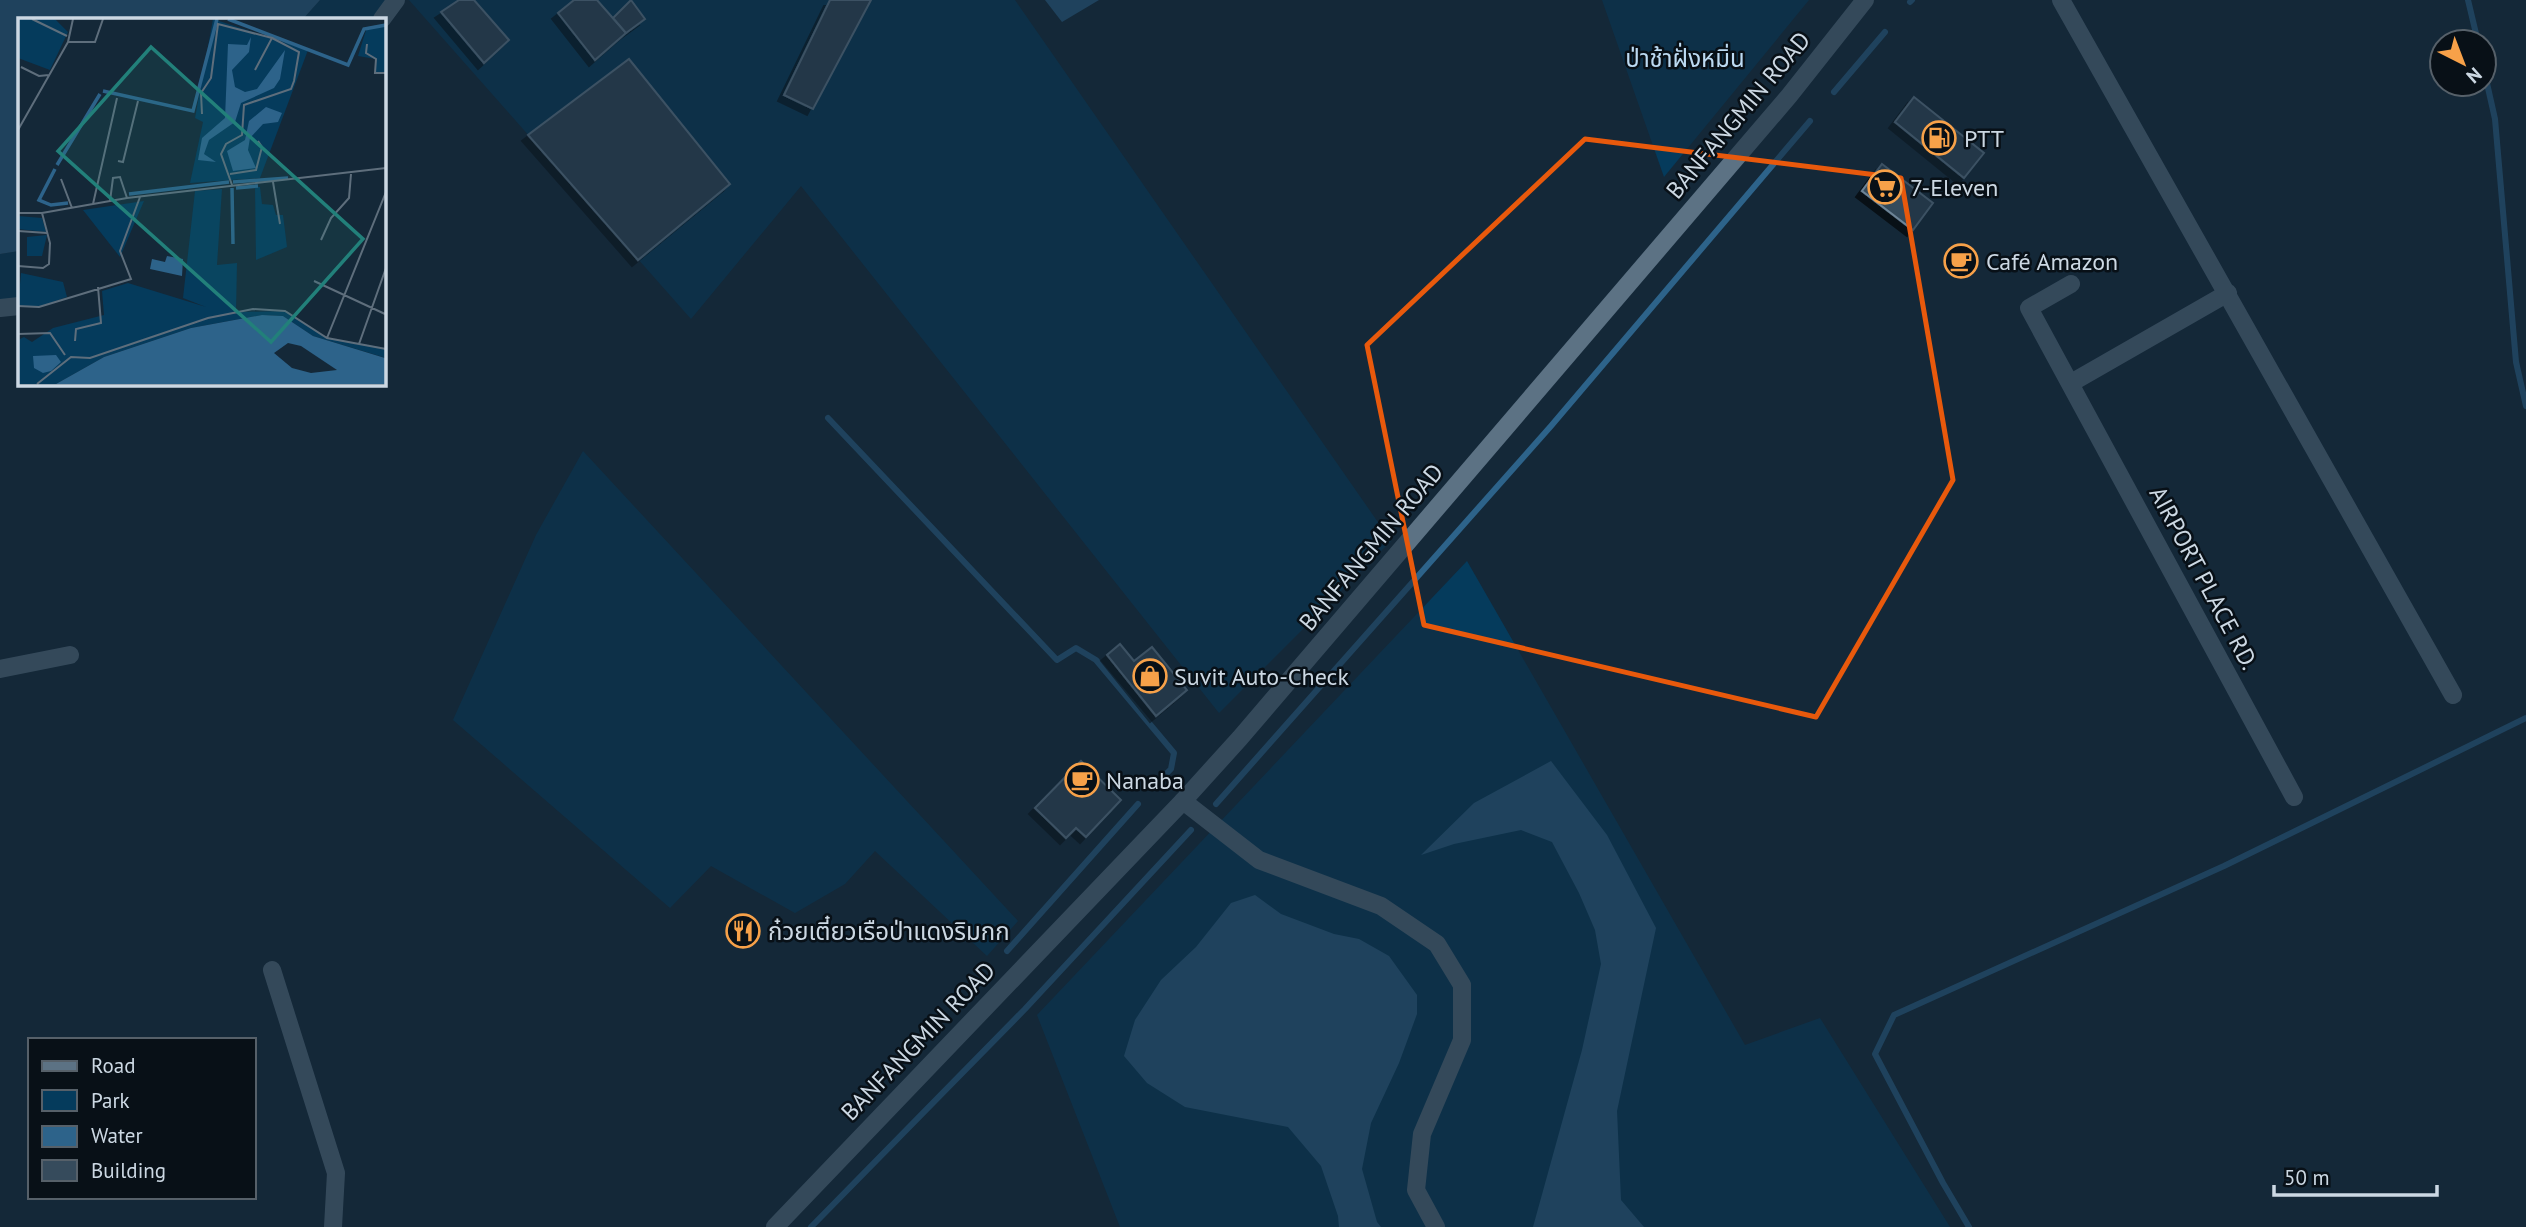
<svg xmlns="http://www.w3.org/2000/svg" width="2526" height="1227" font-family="'PT Sans','Noto Sans Thai',sans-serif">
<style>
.green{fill:#053b5c}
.water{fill:#2d638a}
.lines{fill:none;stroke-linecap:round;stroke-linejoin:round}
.stream{stroke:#2d638a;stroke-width:6}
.building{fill:#364b5c;stroke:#6d8497;stroke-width:2;filter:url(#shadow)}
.minor{stroke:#5c7284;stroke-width:18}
.marked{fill:none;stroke:#e8590c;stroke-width:5;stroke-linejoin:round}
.labels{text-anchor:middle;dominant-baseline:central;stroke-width:5;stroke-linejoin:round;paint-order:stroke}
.park-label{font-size:24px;fill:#bcdaf2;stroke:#081017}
.street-label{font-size:24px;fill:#ccd8e3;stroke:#081017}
.poi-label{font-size:24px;fill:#ccd8e3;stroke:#081017;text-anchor:start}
.inset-river{fill:none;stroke:#2d638a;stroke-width:3.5}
.inset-road{fill:none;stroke:#5e6e7c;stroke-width:2}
.view{fill:#22807a;fill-opacity:0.15;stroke:#22807a;stroke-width:3.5}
.inset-edge{fill:none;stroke:#ccd8e3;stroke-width:3.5}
</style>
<defs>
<filter id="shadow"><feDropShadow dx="-6" dy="6" stdDeviation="0" flood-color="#0009"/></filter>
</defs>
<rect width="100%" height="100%" fill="#142838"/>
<g class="green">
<polygon points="320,0 395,0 380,19 303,19"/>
<polygon points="409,0 1015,0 1391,541 1219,713 801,186 691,319"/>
<polygon points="1602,0 1809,0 1664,177"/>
<polygon points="19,251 19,306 0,308 0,254"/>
<polygon points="583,451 1018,921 987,956 875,851 845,884 795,913 711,866 670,908 453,720 536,535"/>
<polygon points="1467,561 1745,1045 1820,1018 1950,1227 1120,1227 1037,1015"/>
</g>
<g class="water">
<polygon points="0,0 320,0 303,19 19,19 19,251 0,254"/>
<polygon points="1045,0 1099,0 1062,22"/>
<polygon points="1551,761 1607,835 1656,928 1617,1111 1621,1200 1644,1227 1533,1227 1582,1050 1601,964 1595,930 1579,893 1552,842 1521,830 1454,844 1421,855 1474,803"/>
<polygon points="1255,895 1281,914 1334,934 1359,939 1389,956 1417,995 1417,1014 1399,1063 1371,1123 1362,1169 1377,1222 1381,1227 1339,1227 1338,1216 1321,1166 1288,1127 1185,1107 1147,1083 1124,1056 1135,1020 1161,980 1196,947 1231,903"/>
</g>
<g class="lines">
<g class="stream">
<polyline points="2468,0 2478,42"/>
<polyline points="1910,2 1912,0"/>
<polyline points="2484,70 2495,119 2516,362 2526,406"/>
<polyline points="1834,92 1885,32"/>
<polyline points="828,418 1057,660 1076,648 1096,660 1174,753 1171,769 1164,776"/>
<polyline points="1216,804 1551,426 1810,121"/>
<polyline points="1007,951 1138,804"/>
<polyline points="811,1227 1025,1009 1191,830"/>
<polyline points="1969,1227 1943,1183 1875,1054 1894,1015 2224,866 2526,718"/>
</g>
</g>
<g class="building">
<polygon points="459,0 474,0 509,40 484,63 441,12"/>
<polygon points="574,0 597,0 626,33 595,60 558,13"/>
<polygon points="631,0 645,19 626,33 613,18"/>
<polygon points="830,0 871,0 813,109 784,95"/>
<polygon points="629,59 730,184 638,260 528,135"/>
<polygon points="1914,97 1984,153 1964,178 1895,122"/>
<polygon points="1882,164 1933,203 1913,230 1862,191"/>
<polygon points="1120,644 1134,661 1152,647 1187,690 1156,716 1107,655"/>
<polygon points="1081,761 1121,800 1086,837 1076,828 1066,838 1035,808"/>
</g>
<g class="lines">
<g class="minor">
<polyline points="2061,0 2453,695"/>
<polyline points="382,19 396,0"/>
<polyline points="2071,284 2029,308 2294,797"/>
<polyline points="0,308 19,306"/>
<polyline points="2071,383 2228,293"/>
<polyline points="0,669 70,655"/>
<polyline points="1183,801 1259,860 1381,906 1437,944 1462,985 1462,1040 1422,1134 1416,1190 1436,1227"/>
<polyline points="272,970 336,1173 333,1227"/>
<polyline points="775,1227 1183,801 1240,738 1789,96 1865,0"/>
</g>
</g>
<path d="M0 0H2526V1227H0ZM1585 139 1901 178 1953 480 1816 717 1424 625 1367 345Z" fill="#142838" fill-opacity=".55" fill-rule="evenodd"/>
<path class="marked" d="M1585 139 1901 178 1953 480 1816 717 1424 625 1367 345Z"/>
<defs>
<symbol id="fuel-ring" viewBox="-11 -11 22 22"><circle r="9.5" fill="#081017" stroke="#f7a149" stroke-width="1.5"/><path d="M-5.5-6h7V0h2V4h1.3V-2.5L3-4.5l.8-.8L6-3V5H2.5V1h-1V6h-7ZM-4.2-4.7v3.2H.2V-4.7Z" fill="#f7a149"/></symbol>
<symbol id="supermarket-ring" viewBox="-11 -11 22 22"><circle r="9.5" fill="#081017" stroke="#f7a149" stroke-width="1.5"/><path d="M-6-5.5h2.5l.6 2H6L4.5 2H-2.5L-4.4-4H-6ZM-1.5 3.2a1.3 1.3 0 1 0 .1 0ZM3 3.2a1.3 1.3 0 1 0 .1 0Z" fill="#f7a149"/></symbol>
<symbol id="cafe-ring" viewBox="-11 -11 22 22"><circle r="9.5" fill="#081017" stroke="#f7a149" stroke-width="1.5"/><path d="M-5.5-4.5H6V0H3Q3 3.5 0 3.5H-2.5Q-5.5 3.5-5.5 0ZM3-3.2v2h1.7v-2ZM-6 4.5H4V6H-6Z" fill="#f7a149"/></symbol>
<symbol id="shop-ring" viewBox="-11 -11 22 22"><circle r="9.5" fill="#081017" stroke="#f7a149" stroke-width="1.5"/><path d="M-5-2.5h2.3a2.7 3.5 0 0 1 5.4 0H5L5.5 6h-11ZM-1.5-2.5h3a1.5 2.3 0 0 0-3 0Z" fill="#f7a149"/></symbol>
<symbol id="restaurant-ring" viewBox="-11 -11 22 22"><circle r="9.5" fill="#081017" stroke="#f7a149" stroke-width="1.5"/><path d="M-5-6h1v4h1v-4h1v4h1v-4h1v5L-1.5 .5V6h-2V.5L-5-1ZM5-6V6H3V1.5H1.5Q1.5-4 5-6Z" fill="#f7a149"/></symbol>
</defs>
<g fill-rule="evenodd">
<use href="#fuel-ring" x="1920" y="119" width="38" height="38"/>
<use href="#supermarket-ring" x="1866" y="168" width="38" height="38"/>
<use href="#cafe-ring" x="1942" y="242" width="38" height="38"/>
<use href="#shop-ring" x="1131" y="657" width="38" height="38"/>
<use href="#cafe-ring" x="1063" y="761" width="38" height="38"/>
<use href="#restaurant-ring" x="724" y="912" width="38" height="38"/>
</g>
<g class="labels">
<g class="park-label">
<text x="1685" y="58">ป่าช้าฝั่งหมิ่น</text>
</g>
<g class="street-label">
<text transform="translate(1738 115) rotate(-50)">BANFANGMIN ROAD</text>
<text transform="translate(1371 547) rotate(-50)">BANFANGMIN ROAD</text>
<text transform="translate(2204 578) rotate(62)">AIRPORT PLACE RD.</text>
<text transform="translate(918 1041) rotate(-46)">BANFANGMIN ROAD</text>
</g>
<g class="poi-label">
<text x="1964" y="138">PTT</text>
<text x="1910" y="187">7-Eleven</text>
<text x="1986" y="261">Café Amazon</text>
<text x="1174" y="676">Suvit Auto-Check</text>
<text x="1106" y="780">Nanaba</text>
<text x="768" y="931">ก๋วยเตี๋ยวเรือป่าแดงริมกก</text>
</g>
</g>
<g transform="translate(18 18)">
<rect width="368" height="368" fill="#142838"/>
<path d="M0 1H37L50 14 32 52 0 40ZM195 1 290 32 242 160 172 165 185 104 177 100ZM367 6V55H357L358 41 340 38 349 9ZM237 169H242L244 186 255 187 258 197H265L269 229 238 242ZM204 171 199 247 219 245 218 294 267 293 309 320 367 330 368 340 295 318 265 298 244 297 173 310 86 339 38 366H0V322L6 319 14 324 35 310 86 297 84 273 110 265 188 289 165 280 177 173ZM126 183 102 239 65 192ZM0 198 24 200 28 214 0 211ZM29 217 24 238H9V219ZM3 255 45 264 49 279 21 289 0 288Z" fill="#053b5c"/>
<path d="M233 19 231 34 214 52 217 69 227 74 239 71 267 32 262 61 256 70 223 85 217 104 191 122 186 136 198 144 180 142 184 120 207 100 210 26 229 27ZM248 89 264 95 260 104 245 106 232 120 230 132 238 150 215 153 209 133 227 122 231 103ZM149 238 165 241 164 258 132 251 134 241 147 244ZM244 297 265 298 295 318 367 340V366H38L86 339 173 310ZM270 325 283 328 319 352 293 355 274 350 256 335ZM38 337 43 344 33 353 25 355 16 350 15 338Z" fill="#2d638a" fill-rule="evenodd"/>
<path class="inset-river" d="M210 1 330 47 346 11 368 7M85 73 175 93 199 1M39 147 82 76M37 151 21 182 33 187 50 185M215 164 270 160M214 170 215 226M218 170 240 168M111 176 211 164"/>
<path class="inset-road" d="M14 1 49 18M50 24 55 1M349 26 348 35 358 41 357 55H368M3 49 21 58 31 57M184 96 183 75 193 60 200 6 254 20 237 52M0 112 50 24H77L85 1M100 143 105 144 120 83M212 156 238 152 244 129 240 123M43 161 54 190M255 164 262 206M214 167 203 136 208 126 224 117 226 87 273 71 276 63 281 34 254 20M92 183 95 160 102 159 109 180M75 186 99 80M0 195H24L109 180 368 150M0 213 29 215M303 222 313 200 331 180 333 156M0 248 25 250 31 246 32 225 24 195M296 263 367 296M0 288 21 289 113 261 102 233 122 179M0 316 32 315 47 337M309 320 368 174M57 323 58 311 83 305 80 269M341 326 368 250M19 366 53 339 72 340 190 300 235 291 267 293 309 320 368 331"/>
<path class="view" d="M133 29 345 221 253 324 40 133Z"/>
<rect width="368" height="368" class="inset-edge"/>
</g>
<rect x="28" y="1038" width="228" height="161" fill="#081017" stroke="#566069" stroke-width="2"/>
<rect x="42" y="1061" width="35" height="10" fill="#5c7284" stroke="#566069" stroke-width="2"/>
<text x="91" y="1073" font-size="21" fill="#ccd8e3">Road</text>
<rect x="42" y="1090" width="35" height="21" fill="#053b5c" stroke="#566069" stroke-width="2"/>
<text x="91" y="1108" font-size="21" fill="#ccd8e3">Park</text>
<rect x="42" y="1126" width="35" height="21" fill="#2d638a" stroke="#566069" stroke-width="2"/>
<text x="91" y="1143" font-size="21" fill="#ccd8e3">Water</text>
<rect x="42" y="1160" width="35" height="21" fill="#364b5c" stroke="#566069" stroke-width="2"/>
<text x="91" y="1178" font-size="21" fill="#ccd8e3">Building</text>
<g transform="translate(2463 63) rotate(138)"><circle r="33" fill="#081017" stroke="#566069" stroke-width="2"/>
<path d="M0-5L12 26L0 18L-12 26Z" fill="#f7a149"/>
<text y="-10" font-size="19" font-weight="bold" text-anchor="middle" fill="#ccd8e3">N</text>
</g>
<path d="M2274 1185v10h163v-10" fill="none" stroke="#ccd8e3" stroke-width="3.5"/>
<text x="2284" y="1185" font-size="21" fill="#ccd8e3" stroke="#081017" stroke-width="5" paint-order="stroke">50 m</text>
</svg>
